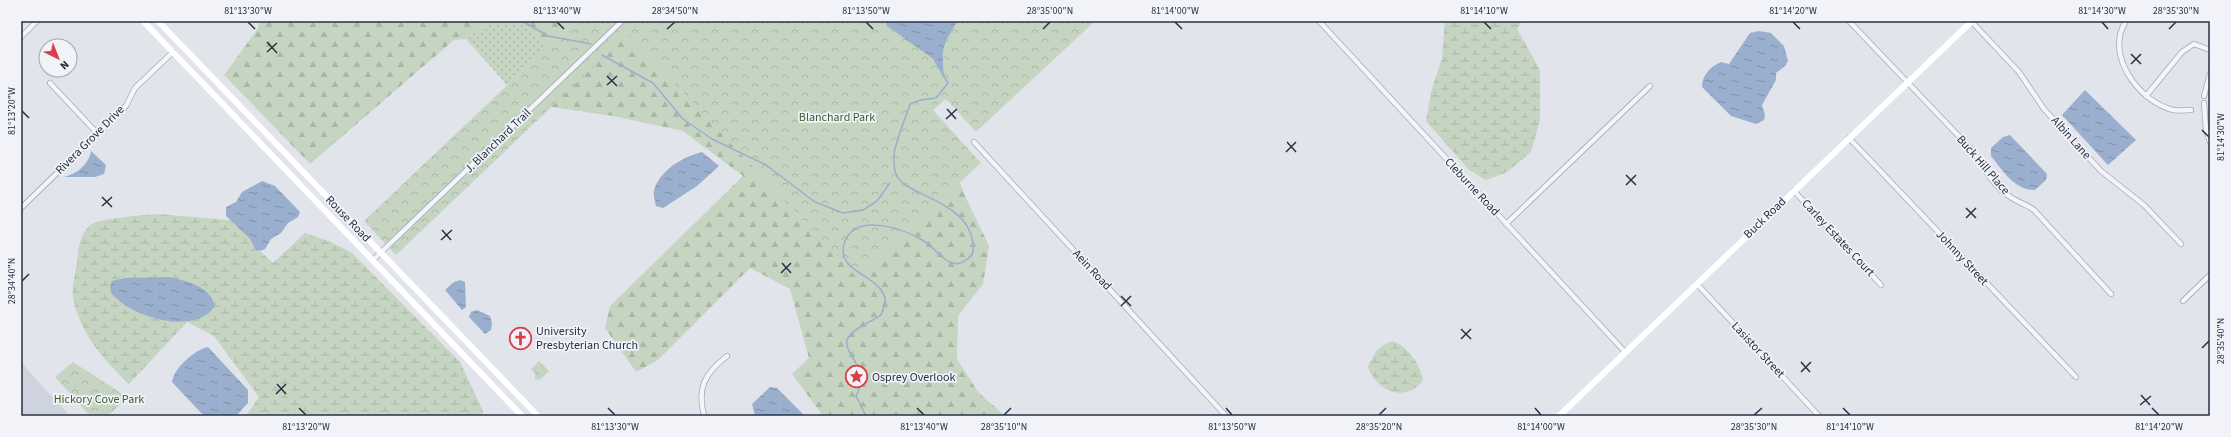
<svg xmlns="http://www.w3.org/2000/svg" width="2231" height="437" font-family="'Source Sans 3',sans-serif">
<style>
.built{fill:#cfd3dd}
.grass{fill:url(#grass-dots)}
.forest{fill:url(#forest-firs)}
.wetland{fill:url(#wetland-marsh)}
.park{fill:url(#park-crowns)}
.water{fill:url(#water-ripples)}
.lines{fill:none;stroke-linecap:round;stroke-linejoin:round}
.stream{stroke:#9aafcd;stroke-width:1.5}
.street-casing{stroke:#a6aab6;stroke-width:6}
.street{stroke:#f4f5f9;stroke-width:4.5}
.secondary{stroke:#fff;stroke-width:6}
.ticks{fill:none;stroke:#283044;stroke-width:1.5}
.labels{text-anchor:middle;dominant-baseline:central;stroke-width:3.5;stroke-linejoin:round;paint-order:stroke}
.park-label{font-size:12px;fill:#3a6034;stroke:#f1f3f8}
.street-label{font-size:12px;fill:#283044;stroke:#f1f3f8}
.poi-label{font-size:12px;fill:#283044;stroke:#f1f3f8;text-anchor:start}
.neatline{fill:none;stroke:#283044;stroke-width:1.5}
.ticks-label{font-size:10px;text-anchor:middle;fill:#283044}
</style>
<defs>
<pattern id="grass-dots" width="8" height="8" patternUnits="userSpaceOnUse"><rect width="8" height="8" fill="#c5d5c1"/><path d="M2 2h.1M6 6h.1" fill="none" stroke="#a9b7a7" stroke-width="1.8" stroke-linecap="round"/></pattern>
<pattern id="forest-firs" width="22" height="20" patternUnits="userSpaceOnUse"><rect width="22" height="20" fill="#c5d5c1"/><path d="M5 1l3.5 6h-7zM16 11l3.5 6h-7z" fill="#a9b7a7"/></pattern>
<pattern id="wetland-marsh" width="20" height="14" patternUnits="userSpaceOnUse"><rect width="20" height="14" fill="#c5d5c1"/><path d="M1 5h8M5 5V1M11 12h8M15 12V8" fill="none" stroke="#a9b7a7"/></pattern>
<pattern id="park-crowns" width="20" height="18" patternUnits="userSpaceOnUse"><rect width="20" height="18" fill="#c5d5c1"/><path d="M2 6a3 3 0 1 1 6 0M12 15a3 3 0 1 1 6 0" fill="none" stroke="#a9b7a7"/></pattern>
<pattern id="water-ripples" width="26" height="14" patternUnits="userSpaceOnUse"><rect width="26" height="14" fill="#9aafcd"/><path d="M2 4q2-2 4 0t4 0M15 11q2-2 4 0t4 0" fill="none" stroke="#7e8fa8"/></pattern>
</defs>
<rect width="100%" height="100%" fill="#e1e4eb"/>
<polygon class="built" points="21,362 34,377 70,416 21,416"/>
<polygon class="grass" points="490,21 518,21 548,47 507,85 466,39"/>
<g class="forest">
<polygon points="260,21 490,21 466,39 454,40 310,164 224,75 257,30"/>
<polygon points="518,21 575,21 548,47"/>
<polygon points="628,30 933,111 965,196 989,246 983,284 958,316 957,359 978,392 1005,416 823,416 792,374 809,358 790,289 750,268 658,360 636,372 605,328 610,306 743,176 683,131 613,116 551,107"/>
</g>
<g class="wetland">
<polygon points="1445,21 1522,21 1517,29 1540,70 1540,120 1531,152 1507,172 1486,180 1469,170 1426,121 1431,92 1442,58"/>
<path d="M158 214 230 220 250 239 255 249 260 251 273 263 305 233 331 242 352 253 460 362 483 411V416H246L259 397 214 336 187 322 129 384C104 360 80 334 73 298 71 287 76 273 77 262 78 249 80 232 92 224 102 218 145 215 158 214Z"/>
<path d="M1393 341C1408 347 1420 364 1423 380 1406 404 1376 391 1368 367 1375 352 1378 346 1393 341Z"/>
</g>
<g class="park">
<polygon points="575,21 1094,21 1094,22 976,132 946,99 933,110 981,163 856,277 628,34 396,255 364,221"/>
<polygon points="539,361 549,371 541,379 535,380 535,373 531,369"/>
<polygon points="73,362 127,397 108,416 90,416 55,377"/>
</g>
<g class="water">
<path d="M885 21H958C943 44 941 48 944 75L935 60 887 26Z"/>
<path d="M1759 31 1771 33 1784 46 1788 61 1785 66 1776 73V80L1762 105 1765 115 1764 120 1756 124 1731 116 1702 87C1702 75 1710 67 1721 62L1729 64 1750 33Z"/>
<polygon points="2085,90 2136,140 2108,165 2062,115"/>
<path d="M2010 135 2047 174 2046 180 2035 190C2014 190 2003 171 1991 156V148L2003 137Z"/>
<path d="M91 151 106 165 104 174 95 177H64C77 174 89 164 91 151Z"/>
<path d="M702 152 719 166 697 186 663 208 656 206C655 201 653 194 654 190 661 169 683 157 702 152Z"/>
<polygon points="262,181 275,186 300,212 298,217 288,223 281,233 271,239 265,249 260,251 255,249 250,239 226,216 226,207 236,202 242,192"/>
<path d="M169 277C187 281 210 286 215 306 197 332 151 321 128 307 122 304 116 298 111 293L110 286 112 281 125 278Z"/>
<polygon points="460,280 465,282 466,307 462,310 445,290 454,282"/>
<polygon points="477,310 490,316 492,323 491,330 485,334 469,317 471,312"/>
<path d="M208 347 248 390V403L236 416H204L172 382C174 368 194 350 208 347Z"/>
<polygon points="770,387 777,388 805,416 755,416 752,404"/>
</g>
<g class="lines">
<g class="stream">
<polyline points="522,21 548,36 591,44"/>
<polyline points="602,55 653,83 683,119 712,139 766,165 815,202 843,213 863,210 877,201 890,183"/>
<path d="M866 416 856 396C858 391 862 384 862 378 862 366 841 348 848 338 854 328 871 322 881 315 883 310 886 303 885 298 879 274 833 272 845 241 857 212 904 229 924 241 936 248 950 273 966 260 970 257 973 255 973 251 975 215 940 203 914 190 908 187 898 181 896 174 894 170 894 161 894 156 894 145 906 117 910 104L921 100 936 98 948 83 934 59"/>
</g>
<defs>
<g id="street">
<polyline points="1319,21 1625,352"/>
<path d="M1849 21 1972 150C1982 165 1993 186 2009 196 2017 202 2026 204 2034 210L2111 294"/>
<polyline points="1971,21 2019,72 2044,109 2101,171 2144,205 2181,244"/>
<path d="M2126 21C2104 54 2139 102 2173 110 2178 111 2185 110 2191 110"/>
<polyline points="21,37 37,21"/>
<polyline points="50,83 97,133"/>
<polyline points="2146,96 2182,52 2194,44 2210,50"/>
<polyline points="2204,96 2210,74"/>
<polyline points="2204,103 2206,130 2210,142"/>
<polyline points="1849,138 2076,377"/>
<polyline points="974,142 1226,416"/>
<polyline points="1794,191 1881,285"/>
<polyline points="21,208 126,106 135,88 173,52"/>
<polyline points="1506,224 1650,86"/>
<polyline points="373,260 622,21"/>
<polyline points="1697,284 1819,416"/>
<polyline points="2183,301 2210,275"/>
<path d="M704 416C697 388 704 374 727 356"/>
</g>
</defs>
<use href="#street" class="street-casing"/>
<use href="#street" class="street"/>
<g class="secondary">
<polyline points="143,21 522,416"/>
<polyline points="158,21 538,416"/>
<polyline points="1559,416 1972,21"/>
</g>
</g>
<path class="ticks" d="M248 22 255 29M557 22 564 29M866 22 873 29M1175 22 1182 29M1484 22 1491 29M1793 22 1800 29M2102 22 2108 29M667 29 675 22M1043 29 1050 22M2169 29 2176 22M267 42 277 53M267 52 277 43M2131 54 2141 64M2131 64 2141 54M607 76 617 86M607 85 617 76M947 109 956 119M22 111 29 118M946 119 957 109M2202 130 2209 137M1287 142 1296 152M1286 152 1296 142M1626 175 1636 185M1626 185 1636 175M102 197 112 207M102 206 112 197M1966 208 1976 218M1966 218 1976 208M442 230 451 240M441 240 452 230M782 263 791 273M781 273 791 263M22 281 29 274M1121 296 1131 306M1121 306 1131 296M1461 329 1471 339M1461 339 1471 329M2202 348 2209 341M1801 362 1810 372M1801 372 1811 362M277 384 286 394M276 394 286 384M2141 395 2150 405M2140 405 2151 396M299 408 306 415M608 408 615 415M917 408 924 415M1226 408 1232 415M1535 408 1541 415M1843 408 1850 415M2152 408 2159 415M1004 415 1011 408M1379 415 1386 408M1754 415 1762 408"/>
<defs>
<symbol id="church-ring" viewBox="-11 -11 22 22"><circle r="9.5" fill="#f1f3f8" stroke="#d83e4a" stroke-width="1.5"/><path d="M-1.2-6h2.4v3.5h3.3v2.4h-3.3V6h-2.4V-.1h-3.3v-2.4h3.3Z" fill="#d83e4a"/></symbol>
<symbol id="sight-ring" viewBox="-11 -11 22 22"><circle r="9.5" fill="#f1f3f8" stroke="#d83e4a" stroke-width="1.5"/><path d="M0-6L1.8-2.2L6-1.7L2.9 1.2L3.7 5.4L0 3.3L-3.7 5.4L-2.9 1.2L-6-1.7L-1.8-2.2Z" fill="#d83e4a"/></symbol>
</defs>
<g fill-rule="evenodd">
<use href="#church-ring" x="508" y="326" width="25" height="25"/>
<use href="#sight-ring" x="844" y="364" width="25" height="25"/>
</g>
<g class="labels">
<g class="park-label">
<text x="837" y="117">Blanchard Park</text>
<text x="99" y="399">Hickory Cove Park</text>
</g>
<g class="street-label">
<text transform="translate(2071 138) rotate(48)">Albin Lane</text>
<text transform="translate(90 140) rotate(-45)">Rivera Grove Drive</text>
<text transform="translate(498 141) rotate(-44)">J. Blanchard Trail</text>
<text transform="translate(1983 165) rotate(49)">Buck Hill Place</text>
<text transform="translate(1472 187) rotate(47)">Cleburne Road</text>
<text transform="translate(1765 218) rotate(-44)">Buck Road</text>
<text transform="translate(348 219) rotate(46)">Rouse Road</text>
<text transform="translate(1838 238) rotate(47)">Carley Estates Court</text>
<text transform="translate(1962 258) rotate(47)">Johnny Street</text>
<text transform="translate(1092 270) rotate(47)">Aein Road</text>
<text transform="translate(1758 350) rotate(47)">Lasistor Street</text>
</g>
<g class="poi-label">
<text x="536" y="331">University<tspan x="536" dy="14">Presbyterian Church</tspan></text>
<text x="872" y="377">Osprey Overlook</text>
</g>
</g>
<rect width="2231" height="437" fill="none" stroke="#f1f3f8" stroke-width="44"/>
<g transform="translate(58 58) rotate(137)"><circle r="19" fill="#f1f3f8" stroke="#a1a5b0"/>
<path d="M0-3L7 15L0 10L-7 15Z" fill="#d83e4a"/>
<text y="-6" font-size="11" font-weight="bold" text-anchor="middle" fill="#283044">N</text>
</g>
<rect x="22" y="22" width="2187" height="393" class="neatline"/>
<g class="ticks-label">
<text x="248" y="14">81°13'30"W</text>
<text x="557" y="14">81°13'40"W</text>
<text x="675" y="14">28°34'50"N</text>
<text x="866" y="14">81°13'50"W</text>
<text x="1050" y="14">28°35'00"N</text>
<text x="1175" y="14">81°14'00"W</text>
<text x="1484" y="14">81°14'10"W</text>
<text x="1793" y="14">81°14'20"W</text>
<text x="2102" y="14">81°14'30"W</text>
<text x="2176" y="14">28°35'30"N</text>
<text transform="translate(11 111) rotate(-90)" y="4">81°13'20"W</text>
<text transform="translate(2220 137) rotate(-90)" y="4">81°14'30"W</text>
<text transform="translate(11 281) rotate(-90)" y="4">28°34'40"N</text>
<text transform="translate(2220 341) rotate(-90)" y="4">28°35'40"N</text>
<text x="306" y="430">81°13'20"W</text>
<text x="615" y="430">81°13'30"W</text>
<text x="924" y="430">81°13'40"W</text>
<text x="1004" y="430">28°35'10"N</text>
<text x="1232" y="430">81°13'50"W</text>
<text x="1379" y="430">28°35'20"N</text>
<text x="1541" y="430">81°14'00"W</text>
<text x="1754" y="430">28°35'30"N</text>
<text x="1850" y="430">81°14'10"W</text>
<text x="2159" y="430">81°14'20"W</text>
</g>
</svg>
